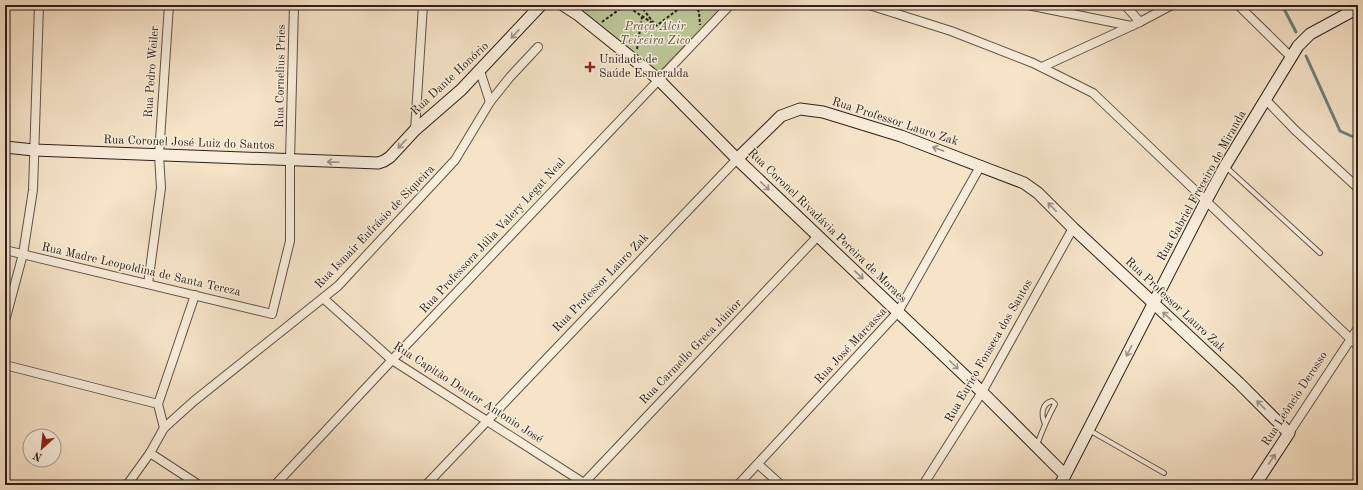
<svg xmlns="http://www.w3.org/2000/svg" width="1363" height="490" font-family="'Old Standard TT',serif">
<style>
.green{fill:#bbc496;stroke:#747258}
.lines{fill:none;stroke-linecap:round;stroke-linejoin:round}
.stream{stroke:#717f75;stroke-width:3}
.lane-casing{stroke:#605146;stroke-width:6}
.street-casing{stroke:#605146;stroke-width:10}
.secondary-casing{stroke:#2e201a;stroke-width:13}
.path{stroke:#2e201a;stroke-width:2;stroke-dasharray:3 2;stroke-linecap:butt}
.lane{stroke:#f9eddb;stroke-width:4}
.street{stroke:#f9eddb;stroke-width:8}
.secondary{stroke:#f9eddb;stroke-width:11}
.oneway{stroke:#9e9184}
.poi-dot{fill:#8f2418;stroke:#f9eddb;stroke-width:1.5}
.labels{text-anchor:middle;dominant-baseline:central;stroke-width:3;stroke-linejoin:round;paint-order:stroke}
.park-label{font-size:12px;font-style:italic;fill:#58513f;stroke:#f9eddb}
.poi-label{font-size:12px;fill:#2e201a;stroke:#f9eddb;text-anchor:start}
.street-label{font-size:12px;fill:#2e201a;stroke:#f9eddb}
</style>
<rect width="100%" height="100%" fill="#f6e3c8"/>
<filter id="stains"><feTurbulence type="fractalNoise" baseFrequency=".005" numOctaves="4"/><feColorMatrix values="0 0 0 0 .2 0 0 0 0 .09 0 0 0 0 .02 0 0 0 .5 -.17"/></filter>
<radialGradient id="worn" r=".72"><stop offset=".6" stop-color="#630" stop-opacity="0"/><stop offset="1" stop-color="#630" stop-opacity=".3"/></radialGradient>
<polygon class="green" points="571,5 724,5 658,73 590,17"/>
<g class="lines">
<g class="stream">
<polyline points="1282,5 1296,32"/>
<polyline points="1306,56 1340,131 1358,139"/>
</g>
<defs>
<g id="lane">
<polyline points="1226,167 1320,253"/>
<polyline points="1089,430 1164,473"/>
<path d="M1037 445C1042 431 1048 417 1055 404L1052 401C1041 404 1041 415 1045 424"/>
</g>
<g id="street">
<polyline points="869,5 951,31 1033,63 1093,93 1358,346"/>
<polyline points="1028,5 1131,26"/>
<polyline points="1125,5 1140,22"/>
<polyline points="1238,5 1291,57"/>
<polyline points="1042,67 1140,22 1172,5"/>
<polyline points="480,71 490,102"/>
<polyline points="1266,100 1295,130 1358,188"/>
<polyline points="415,130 423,5"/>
<polyline points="5,250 272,314 290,241 290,160 294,5"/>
<polyline points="148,284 161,188 159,155 169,5"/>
<polyline points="323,298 392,360 587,485"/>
<polyline points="5,321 23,254 33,190 39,5"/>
<polyline points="5,365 158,404"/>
<polyline points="164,428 158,404 195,295"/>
<polyline points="1289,433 1358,328"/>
<polyline points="150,453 199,485"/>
<polyline points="758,464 781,485"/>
<polyline points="127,485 150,453 164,428 194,401 338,286 455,160 490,102 510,77 538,47"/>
<polyline points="275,485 392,360 730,5"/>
<polyline points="426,485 737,159"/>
<polyline points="582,485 818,236"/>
<polyline points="738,485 898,312 981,165"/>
<polyline points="923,485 982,392 1073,228"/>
</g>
<g id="secondary">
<polyline points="563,5 577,14 658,79 737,159 982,392 1065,475"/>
<polyline points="5,147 34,150 378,163 384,161 390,157 415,130 461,90 541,5"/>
<polyline points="737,159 781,116 800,109 823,112 901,136 1024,183 1038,193 1073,228 1239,383 1289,433 1255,485"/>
<polyline points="1060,485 1206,201 1225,166 1298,46 1310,34 1358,8"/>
</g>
</defs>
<use href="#lane" class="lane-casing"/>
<use href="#street" class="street-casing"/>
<use href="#secondary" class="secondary-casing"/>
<g class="path">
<polyline points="625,5 654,24"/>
<polyline points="640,5 656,26 684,5"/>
<polyline points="695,5 699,12 700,25"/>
<polyline points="586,10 591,5"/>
<polyline points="602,22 624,6"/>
<polyline points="637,49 642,17"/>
</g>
<use href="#lane" class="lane"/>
<use href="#street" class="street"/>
<use href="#secondary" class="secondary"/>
</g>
<defs><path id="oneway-shaft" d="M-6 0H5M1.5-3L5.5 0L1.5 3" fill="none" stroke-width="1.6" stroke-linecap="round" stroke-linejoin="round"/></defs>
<g class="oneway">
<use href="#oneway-shaft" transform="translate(515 34) rotate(133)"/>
<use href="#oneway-shaft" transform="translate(402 144) rotate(133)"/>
<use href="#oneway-shaft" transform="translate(938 149) rotate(-160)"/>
<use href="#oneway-shaft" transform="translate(333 162) rotate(-178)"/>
<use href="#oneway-shaft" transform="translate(765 186) rotate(44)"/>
<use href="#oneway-shaft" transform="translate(1052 207) rotate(-135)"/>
<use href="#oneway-shaft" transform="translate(859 275) rotate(44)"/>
<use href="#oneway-shaft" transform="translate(1167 316) rotate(-137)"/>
<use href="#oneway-shaft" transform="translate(1129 351) rotate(117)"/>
<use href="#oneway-shaft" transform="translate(954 365) rotate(44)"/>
<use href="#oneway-shaft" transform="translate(1261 405) rotate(-135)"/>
<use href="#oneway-shaft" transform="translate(1272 459) rotate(-57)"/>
</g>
<path class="poi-dot" d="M588 61h4v4h4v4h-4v4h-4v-4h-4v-4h4z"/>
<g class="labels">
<g class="park-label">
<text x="655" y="27">Praça Alcir<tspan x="655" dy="14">Teixeira Zico</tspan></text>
</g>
<g class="poi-label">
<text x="599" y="60">Unidade de<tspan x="599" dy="14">Saúde Esmeralda</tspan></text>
</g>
<g class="street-label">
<text transform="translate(152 72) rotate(-86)">Rua Pedro Weiler</text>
<text transform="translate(281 76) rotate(-89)">Rua Cornelius Pries</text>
<text transform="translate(450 79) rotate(-43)">Rua Dante Honório</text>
<text transform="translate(895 122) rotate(18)">Rua Professor Lauro Zak</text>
<text transform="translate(189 143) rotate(2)">Rua Coronel José Luiz do Santos</text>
<text transform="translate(1202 186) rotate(-61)">Rua Gabriel Freceiro de Miranda</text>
<text transform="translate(827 226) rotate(44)">Rua Coronel Rivadávia Pereira de Moraes</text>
<text transform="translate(375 227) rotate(-46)">Rua Ismair Eufrásio de Siqueira</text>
<text transform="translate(493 236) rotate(-47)">Rua Professora Júlia Valery Legat Neal</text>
<text transform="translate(141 270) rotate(13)">Rua Madre Leopoldina de Santa Tereza</text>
<text transform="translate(601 283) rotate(-46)">Rua Professor Lauro Zak</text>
<text transform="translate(1175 305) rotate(43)">Rua Professor Lauro Zak</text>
<text transform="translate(851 346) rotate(-47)">Rua José Marcassa</text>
<text transform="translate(989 351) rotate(-60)">Rua Eurico Fonseca dos Santos</text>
<text transform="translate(691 352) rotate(-46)">Rua Carmello Greca Júnior</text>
<text transform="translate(468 393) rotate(33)">Rua Capitão Doutor Antonio José</text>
<text transform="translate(1295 399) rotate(-57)">Rua Leôncio Derosso</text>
</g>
</g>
<rect width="1363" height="490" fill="none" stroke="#f6e3c8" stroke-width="20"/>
<rect x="6" y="6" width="1351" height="478" fill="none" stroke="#2e201a" stroke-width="2"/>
<rect x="10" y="10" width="1343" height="470" fill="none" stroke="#2e201a"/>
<g transform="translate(42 448) rotate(207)"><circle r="19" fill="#f9eddb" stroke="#a89b8e"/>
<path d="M0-3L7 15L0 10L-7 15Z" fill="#8f2418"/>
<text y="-6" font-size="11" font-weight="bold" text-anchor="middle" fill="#2e201a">N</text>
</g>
<rect width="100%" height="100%" filter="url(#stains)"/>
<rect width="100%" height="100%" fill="url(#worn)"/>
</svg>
